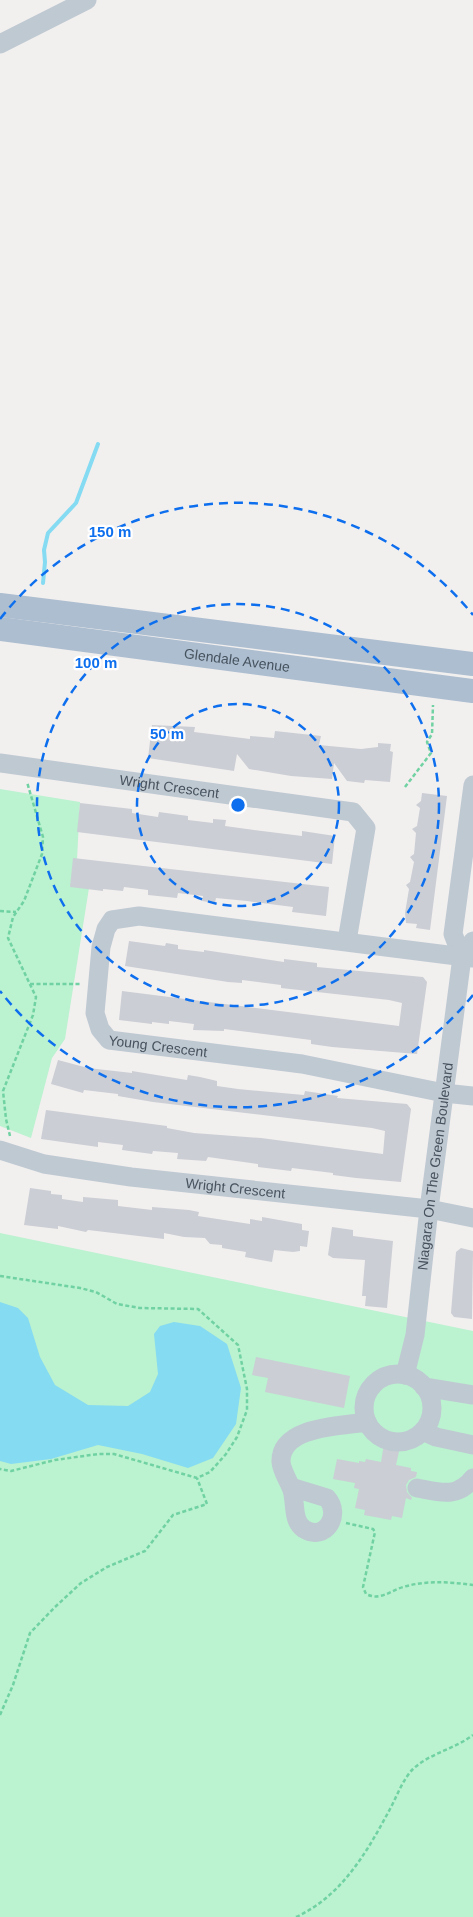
<svg xmlns="http://www.w3.org/2000/svg" width="473" height="1917" font-family="Helvetica,sans-serif">
<style>
.green{fill:#bbf2d0}
.water{fill:#85dbf2}
.lines{fill:none;stroke-linecap:round;stroke-linejoin:round}
.stream{stroke:#85dbf2;stroke-width:4}
.building{fill:#cbced4}
.path{stroke:#70d2a2;stroke-width:2.5;stroke-dasharray:4 2.5;stroke-linecap:butt}
.minor{stroke:#bfc9d2;stroke-width:19}
.major{stroke:#adbed0;stroke-width:24}
.ring{fill:none;stroke:#0d6fee;stroke-width:2.5;stroke-dasharray:9 6}
.labels{text-anchor:middle;dominant-baseline:central;stroke-width:4.5;stroke-linejoin:round;paint-order:stroke}
.street-label{font-size:14px;fill:#46525e;stroke:#fff}
.centre{fill:#0d6fee;stroke:#fff;stroke-width:2.5}
.ring-label{font-size:15px;text-anchor:middle;font-weight:bold;fill:#0d6fee;stroke:#fff;stroke-width:4.5;stroke-linejoin:round;paint-order:stroke}
</style>
<rect width="100%" height="100%" fill="#f2efef"/>
<g class="green">
<polygon points="0,789 80,802 76,879 89,888 65,1039 52,1058 31,1138 0,1126"/>
<polygon points="0,1233 473,1331 473,1917 0,1917"/>
</g>
<polygon class="water" points="0,1302 18,1308 28,1318 40,1357 55,1385 88,1405 128,1406 150,1392 158,1374 154,1334 160,1326 174,1322 200,1326 227,1344 241,1388 236,1424 213,1458 188,1468 142,1454 98,1445 51,1459 11,1464 0,1461"/>
<g class="lines">
<polyline class="stream" points="43,583 45,562 44,550 48,533 76,503 98,444"/>
</g>
<g class="building">
<polygon points="152,725 195,727 194,732 250,739 250,736 274,738 275,731 321,736 319,745 361,749 378,747 378,743 391,744 390,751 393,752 390,782 365,780 364,783 347,781 334,763 332,779 291,776 249,769 237,754 234,771 148,758"/>
<polygon points="422,793 447,796 430,930 416,928 417,924 406,923 405,913 409,889 406,885 410,882 414,862 410,857 414,854 416,833 412,829 417,826 420,808 416,805 421,801"/>
<polygon points="80,803 132,809 132,813 158,817 159,812 188,816 188,820 213,823 213,819 226,820 225,826 262,831 302,836 302,831 335,836 332,864 77,832"/>
<polygon points="73,858 329,887 326,916 292,912 293,907 247,901 216,898 215,903 202,901 203,896 178,893 177,898 148,895 148,890 124,887 123,891 103,889 103,891 70,887"/>
<polygon points="129,941 165,946 166,943 178,945 178,949 204,952 204,950 284,962 284,959 317,963 317,967 423,977 427,982 417,1054 332,1047 311,1044 311,1040 224,1029 224,1031 193,1030 194,1024 169,1021 169,1024 152,1022 152,1024 119,1020 122,991 399,1026 402,1003 389,1000 281,988 281,985 242,980 242,983 228,982 125,966"/>
<polygon points="58,1060 88,1068 132,1073 132,1071 187,1080 188,1075 200,1077 217,1081 217,1086 238,1089 304,1095 305,1091 338,1096 337,1098 407,1104 411,1109 401,1182 356,1178 333,1175 333,1173 292,1168 291,1171 258,1167 258,1164 208,1157 206,1161 177,1159 178,1153 153,1151 152,1154 122,1150 123,1145 98,1142 98,1147 41,1139 46,1110 167,1126 167,1128 194,1133 261,1138 383,1154 385,1131 372,1128 153,1102 118,1096 118,1094 84,1090 83,1093 51,1084"/>
<polygon points="30,1188 51,1191 51,1194 62,1195 62,1199 83,1202 83,1197 118,1200 118,1206 152,1210 152,1207 189,1210 199,1212 198,1216 250,1224 250,1219 262,1221 262,1217 302,1224 302,1230 309,1231 307,1247 300,1246 300,1251 293,1252 274,1250 272,1262 245,1257 246,1252 222,1248 222,1245 210,1244 205,1238 184,1237 164,1233 164,1239 88,1230 86,1232 58,1226 58,1229 24,1225"/>
<polygon points="332,1227 353,1230 353,1236 393,1241 387,1308 365,1306 366,1296 362,1296 365,1260 333,1258 328,1255"/>
<polygon points="461,1248 473,1251 472,1319 454,1317 451,1313 456,1252"/>
<polygon points="256,1357 350,1376 344,1408 265,1392 268,1378 252,1375"/>
<polygon points="384,1444 400,1447 396,1465 411,1468 411,1471 417,1472 416,1477 409,1480 406,1485 407,1492 412,1498 411,1500 406,1498 402,1518 392,1516 391,1520 364,1515 365,1510 355,1508 359,1489 354,1488 355,1483 333,1479 337,1459 359,1463 359,1461 365,1462 366,1459 381,1462"/>
</g>
<g class="lines">
<g class="path">
<polyline points="405,787 431,753 427,742 432,734 433,705"/>
<polyline points="0,911 16,912"/>
<polyline points="30,984 82,984"/>
<polyline points="10,1136 6,1119 3,1091 33,1015 36,997 8,938 13,917 24,901 42,854 43,837 27,782"/>
<polyline points="0,1276 80,1288 96,1292 117,1304 140,1308 198,1309 238,1345 247,1389 247,1410 237,1437 226,1454 210,1472 197,1478 114,1454 98,1454 55,1460 11,1471 0,1469"/>
<path d="M346 1523 373 1529 375 1532 363 1587 366 1594C380 1601 390 1591 403 1587 427 1580 449 1582 473 1585"/>
<polyline points="0,1715 13,1685 30,1633 55,1607 81,1583 107,1567 145,1551 173,1515 207,1504 197,1478"/>
<path d="M296 1917C342 1896 367 1852 390 1809 397 1796 403 1779 413 1769 430 1753 455 1749 473 1735"/>
</g>
<g class="minor">
<polyline points="0,44 87,0"/>
<path id="s1" d="M0 763 353 812 366 828 347 941"/>
<polyline points="462,957 453,934 473,785"/>
<path id="s2" d="M473 958 139 916 112 920 106 929 101 947 95 1013 100 1029 109 1040 302 1064 444 1093 473 1096"/>
<path id="s3" d="M0 1150 44 1164 131 1177 429 1209 473 1218"/>
<circle cx="398" cy="1408" r="34"/>
<path id="s4" d="M405 1375 415 1335 429 1209 462 957 473 941"/>
<polyline points="424,1387 473,1395"/>
<polyline points="423,1431 436,1437 473,1445"/>
<path d="M291 1487 327 1498C342 1515 325 1542 304 1529 292 1521 296 1503 292 1490 289 1481 282 1472 281 1462 280 1426 341 1426 367 1422"/>
<path d="M417 1488C439 1492 457 1499 473 1478"/>
</g>
<g class="major">
<polyline points="0,605 473,664"/>
<path id="s5" d="M0 629 473 691"/>
</g>
</g>
<g class="ring">
<circle cx="238" cy="805" r="101"/>
<circle cx="238" cy="805" r="201"/>
<path d="M473 995A302 302 0 0 1 0 991M0 619A302 302 0 0 1 473 615"/>
</g>
<g class="labels">
<g class="street-label">
<text stroke="none"><textPath href="#s5" startOffset="239">Glendale Avenue</textPath></text>
<text stroke="none"><textPath href="#s1" startOffset="171">Wright Crescent</textPath></text>
<text stroke="none"><textPath href="#s2" startOffset="540">Young Crescent</textPath></text>
<text stroke="none"><textPath href="#s4" startOffset="211">Niagara On The Green Boulevard</textPath></text>
<text stroke="none"><textPath href="#s3" startOffset="239">Wright Crescent</textPath></text>
</g>
</g>
<circle cx="238" cy="805" r="8" class="centre"/>
<g class="ring-label">
<text x="110" y="537">150 m</text>
<text x="96" y="668">100 m</text>
<text x="167" y="739">50 m</text>
</g>
</svg>
